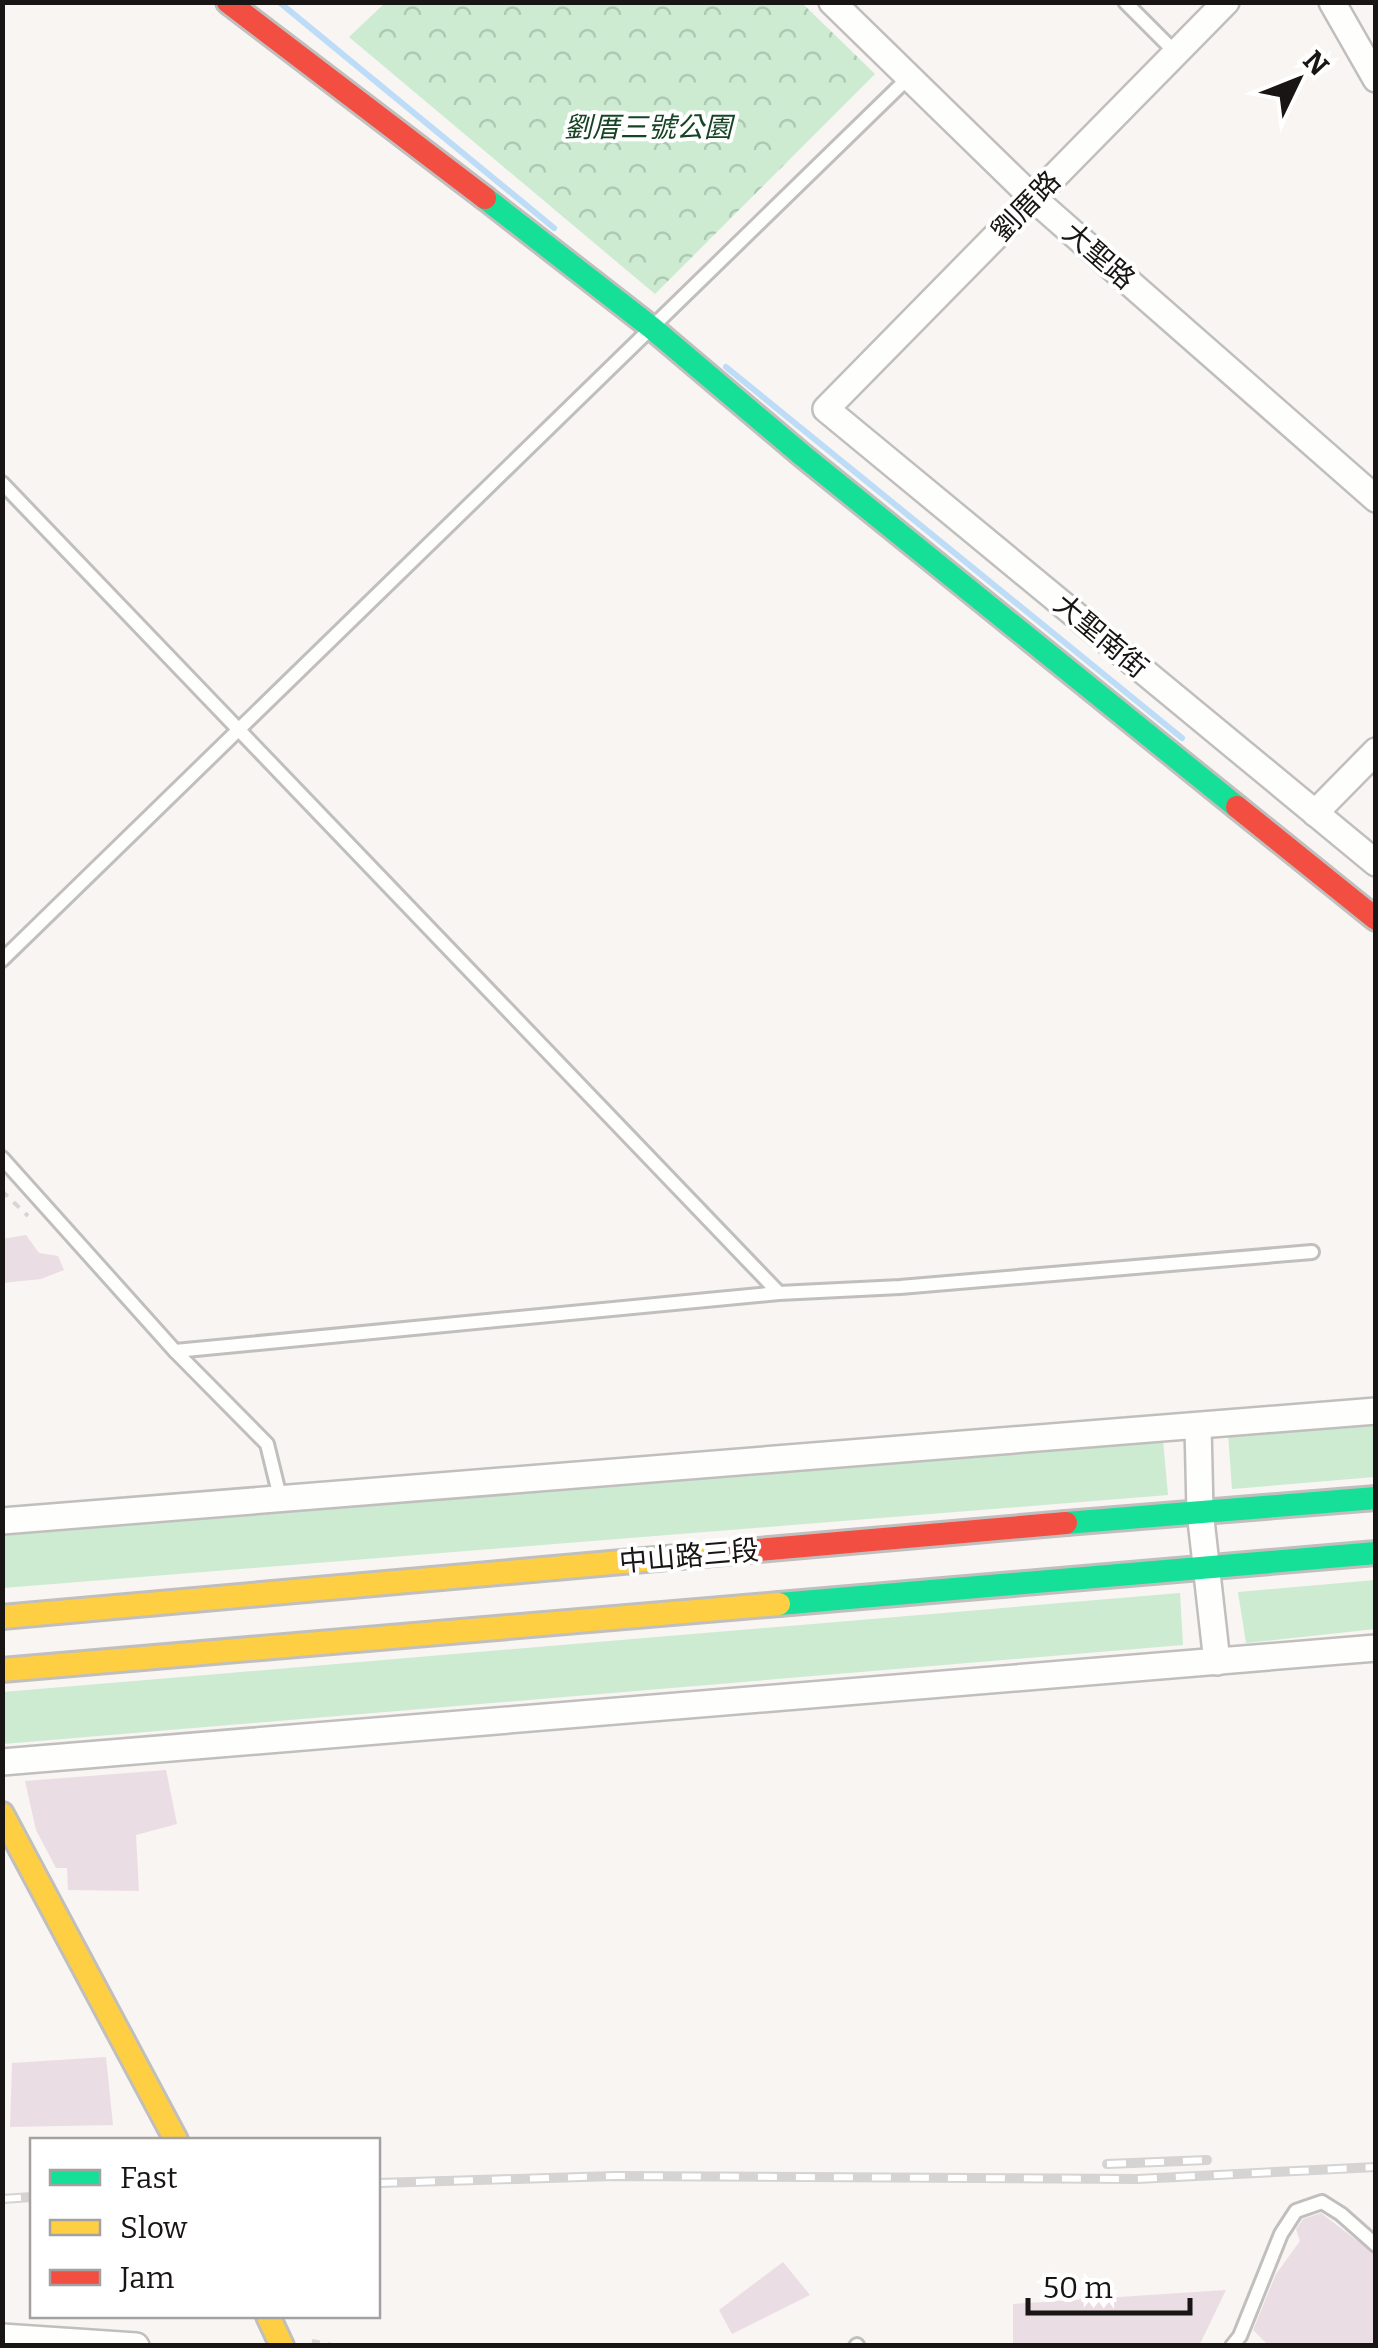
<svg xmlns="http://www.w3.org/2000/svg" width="1378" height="2348" font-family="Bitter,'Noto Sans TC',serif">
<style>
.grass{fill:#ccebd1}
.park{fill:url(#park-crowns)}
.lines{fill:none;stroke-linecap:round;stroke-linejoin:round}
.stream{stroke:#bcdcf7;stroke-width:6}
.building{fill:#ebdde4}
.lane-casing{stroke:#c1bfbd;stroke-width:18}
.street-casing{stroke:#c1bfbd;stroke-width:30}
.fast-casing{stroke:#c1bfbd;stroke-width:28}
.slow-casing{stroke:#c1bfbd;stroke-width:28}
.jam-casing{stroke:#c1bfbd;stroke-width:28}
.path{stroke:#d8d6d5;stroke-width:4;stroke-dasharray:8 8;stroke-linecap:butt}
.lane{stroke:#fefefd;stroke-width:12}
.street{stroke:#fefefd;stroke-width:25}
.fast{stroke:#16e098;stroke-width:22}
.slow{stroke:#ffcf43;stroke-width:22}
.jam{stroke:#f24e42;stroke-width:22}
.rail-casing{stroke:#d5d4d3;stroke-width:10}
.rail{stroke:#fff;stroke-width:6;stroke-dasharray:19;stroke-linecap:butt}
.labels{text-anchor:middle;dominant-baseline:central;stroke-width:8;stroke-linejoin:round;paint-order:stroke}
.park-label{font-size:28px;font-style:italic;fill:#164425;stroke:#fff}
.street-label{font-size:28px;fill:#181514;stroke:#fff}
</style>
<defs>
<pattern id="park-crowns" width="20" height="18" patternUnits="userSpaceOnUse" patternTransform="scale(2.5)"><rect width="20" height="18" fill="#ccebd1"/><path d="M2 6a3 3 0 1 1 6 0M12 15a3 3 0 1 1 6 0" fill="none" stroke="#aec9b3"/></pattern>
</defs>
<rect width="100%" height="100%" fill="#f8f5f2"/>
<g class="grass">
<polygon points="1375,1420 1375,1477 1232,1489 1228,1433"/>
<polygon points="1163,1440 1168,1495 3,1588 3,1530"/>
<polygon points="1375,1580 1375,1629 1246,1643 1238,1592"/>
<polygon points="1180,1593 1183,1645 3,1744 3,1692"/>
</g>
<polygon class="park" points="385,3 802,3 875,74 655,294 349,37"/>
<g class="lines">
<g class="stream">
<polyline points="279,2 554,228"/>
<polyline points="726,367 1182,738"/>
</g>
</g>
<g class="building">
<polygon points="26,1235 39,1253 58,1256 64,1270 41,1279 2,1283 2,1239"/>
<polygon points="166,1770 177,1824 136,1835 139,1891 68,1890 67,1868 56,1868 36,1830 25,1781"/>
<polygon points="106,2057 113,2125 10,2127 12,2063"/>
<polygon points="1321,2213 1376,2255 1376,2346 1269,2346 1253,2330 1276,2274 1300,2241 1296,2229 1303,2219"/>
<polygon points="783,2262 810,2295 732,2334 719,2310"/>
<polygon points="1226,2290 1199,2346 1013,2346 1013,2304"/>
</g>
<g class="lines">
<defs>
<g id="lane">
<polyline points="1125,2 1176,53"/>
<polyline points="2,483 779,1293"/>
<polyline points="2,960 907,79"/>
<polyline points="2,1158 175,1351 267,1444 280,1497"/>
<polyline points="175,1351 779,1293 900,1287 1312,1252"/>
<polyline points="856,2346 857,2345"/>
<polyline points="1232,2346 1240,2336 1281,2234 1296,2211 1322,2202 1341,2214 1376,2245"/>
</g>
<g id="street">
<polyline points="832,2 1033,198 1376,499"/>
<polyline points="1226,2 826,409 1376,863"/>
<polyline points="1332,2 1376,79"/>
<polyline points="1315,813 1376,751"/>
<polyline points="1198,1426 1200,1511 1217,1662"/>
<polyline points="2,1521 1376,1411"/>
<polyline points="2,1762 1376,1648"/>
<polyline points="2,2337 136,2346"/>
</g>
<g id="fast">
<polyline points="485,198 652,328 802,455 1237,807"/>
<polyline points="1066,1523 1376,1498"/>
<polyline points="779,1604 1376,1553"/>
</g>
<g id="slow">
<polyline points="2,1617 735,1552"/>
<polyline points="2,1670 779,1604"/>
<polyline points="2,1814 176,2140"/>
<polyline points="268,2316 282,2346"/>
</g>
<g id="jam">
<polyline points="228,2 485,198"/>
<polyline points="1237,807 1376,919"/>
<polyline points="735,1552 1066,1523"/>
</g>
</defs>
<use href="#lane" class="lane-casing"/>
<use href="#street" class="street-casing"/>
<use href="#fast" class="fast-casing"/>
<use href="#slow" class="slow-casing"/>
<use href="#jam" class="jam-casing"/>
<g class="path">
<polyline points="2,1191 28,1216"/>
<polyline points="312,2341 337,2346"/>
</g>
<use href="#lane" class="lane"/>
<use href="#street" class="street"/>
<use href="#fast" class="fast"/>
<use href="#slow" class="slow"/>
<use href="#jam" class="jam"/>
<defs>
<g id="rail">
<polyline points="1107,2164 1207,2160"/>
<polyline points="378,2183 615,2176 1137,2179 1376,2167"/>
<polyline points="2,2199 32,2197"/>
</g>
</defs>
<use href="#rail" class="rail-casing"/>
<use href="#rail" class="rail"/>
</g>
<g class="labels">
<g class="park-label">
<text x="648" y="127">劉厝三號公園</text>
</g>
<g class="street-label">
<text transform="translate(1026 206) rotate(-46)">劉厝路</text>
<text transform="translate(1099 256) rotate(41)">大聖路</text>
<text transform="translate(1101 636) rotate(40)">大聖南街</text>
<text transform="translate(689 1556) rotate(-5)">中山路三段</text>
</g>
</g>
<rect width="1378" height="2348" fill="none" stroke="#181514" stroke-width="10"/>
<rect x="30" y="2138" width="350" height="180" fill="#ffffff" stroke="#a3a1a1" stroke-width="2.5"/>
<rect x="50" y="2170" width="50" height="15" fill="#16e098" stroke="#a3a1a1" stroke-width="2.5"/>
<text x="120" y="2188" font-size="30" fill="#181514">Fast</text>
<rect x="50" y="2220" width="50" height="15" fill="#ffcf43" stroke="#a3a1a1" stroke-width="2.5"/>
<text x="120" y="2238" font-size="30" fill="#181514">Slow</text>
<rect x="50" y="2270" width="50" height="15" fill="#f24e42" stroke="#a3a1a1" stroke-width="2.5"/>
<text x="120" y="2288" font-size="30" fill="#181514">Jam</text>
<g transform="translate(1298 80) rotate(47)" stroke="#ffffff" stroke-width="8" paint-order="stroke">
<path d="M0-8L18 38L0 25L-18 38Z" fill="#181514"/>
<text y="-15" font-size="28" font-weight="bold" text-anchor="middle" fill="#181514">N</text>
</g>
<path d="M1028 2298v15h162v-15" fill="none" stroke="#181514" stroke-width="5"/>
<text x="1043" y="2298" font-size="30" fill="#181514" stroke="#ffffff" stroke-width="8" paint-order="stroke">50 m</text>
</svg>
